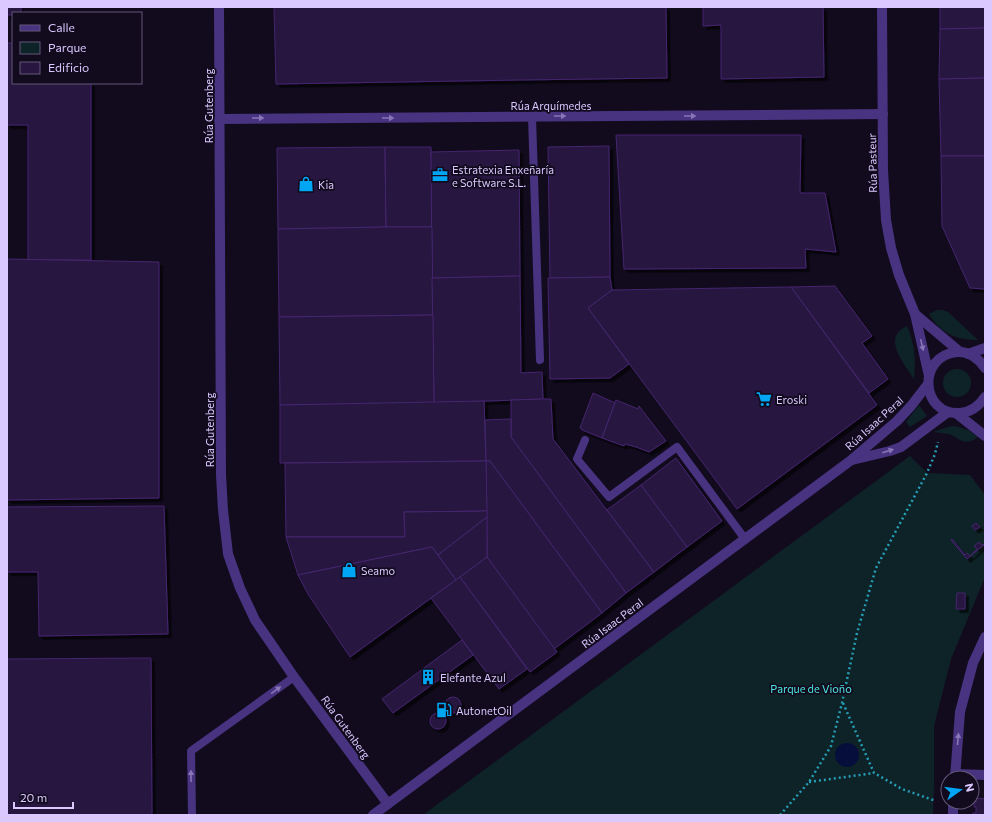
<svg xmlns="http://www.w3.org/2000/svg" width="992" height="822" font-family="Commissioner,sans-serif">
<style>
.green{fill:#0e2328}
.water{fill:#060e3c}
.building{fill:#281640;stroke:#44266e;filter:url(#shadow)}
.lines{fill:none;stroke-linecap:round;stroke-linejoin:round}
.path{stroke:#269eb5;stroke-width:2.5;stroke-dasharray:2 3;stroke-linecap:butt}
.lane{stroke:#473380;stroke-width:8}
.street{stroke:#473380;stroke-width:10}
.oneway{fill:#8976b9}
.labels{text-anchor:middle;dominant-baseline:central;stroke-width:3.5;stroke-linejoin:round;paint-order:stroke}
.street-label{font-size:11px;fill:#dac8ff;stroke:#120b1e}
.poi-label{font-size:11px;fill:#dac8ff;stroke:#120b1e;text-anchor:start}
.park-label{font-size:11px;fill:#4ee5e1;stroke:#120b1e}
</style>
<defs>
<filter id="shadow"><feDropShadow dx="3.5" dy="3.5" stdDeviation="0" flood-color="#0009"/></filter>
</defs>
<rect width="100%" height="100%" fill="#120b1e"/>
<g class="green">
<path d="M937 310H942L948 312 978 340C955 340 941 333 929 314Z"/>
<path d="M907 326C915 344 916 360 914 379 904 363 881 338 907 326Z"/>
<circle cx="957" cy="383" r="14"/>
<polygon points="919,405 927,416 910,427 906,422"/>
<path d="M955 426 968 430 978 437C964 447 961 439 949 434 944 433 938 433 933 432L948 427Z"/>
<polygon points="910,456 927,473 970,475 985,495 985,577 951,659 934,726 934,786 933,815 423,815"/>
</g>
<circle class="water" cx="847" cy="755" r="12"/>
<g class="building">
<polygon points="7,7 21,7 21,13 13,13 13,15 7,15"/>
<polygon points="274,7 666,7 667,78 520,80 276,84"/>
<polygon points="703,7 823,7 824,77 721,79 721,25 703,26"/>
<polygon points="940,7 985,7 985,28 940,29"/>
<polygon points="985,28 985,78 939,79 940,29"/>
<polygon points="7,43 13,43 13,83 91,83 91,260 28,260 28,125 7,125"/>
<polygon points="985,78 985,156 941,156 939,79"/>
<polygon points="616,135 801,135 800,193 825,193 836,252 805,249 806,268 624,269"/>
<polygon points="609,146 610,277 550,278 548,147"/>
<polygon points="385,147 386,227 278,229 277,148"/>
<polygon points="385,147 431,147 432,227 386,227"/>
<polygon points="519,150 520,276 432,278 431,152"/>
<polygon points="941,156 985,156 985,289 970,288 942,226"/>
<polygon points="386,227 432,227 433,315 279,317 278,229"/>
<polygon points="7,259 159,262 159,498 7,500"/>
<polygon points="520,276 521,373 542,372 543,399 434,403 432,278"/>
<polygon points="610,277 612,290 588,308 629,364 610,378 550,379 548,278"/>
<polygon points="835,286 872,336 862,343 888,379 869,393 791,287"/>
<polygon points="791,287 877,405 737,509 588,308 612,290"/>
<polygon points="433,315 434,403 280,405 279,317"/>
<polygon points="593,393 615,403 602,438 582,430 582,429 580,428"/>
<polygon points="543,399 551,399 553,439 654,572 626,593 511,437 511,400"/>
<polygon points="616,400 638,409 639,406 666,441 649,452 636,447 625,444 624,446 602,438"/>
<polygon points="484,401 486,461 280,463 280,405"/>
<polygon points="511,419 511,437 626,593 602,613 490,461 486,461 485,420"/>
<polygon points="676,458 722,521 687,547 641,485"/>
<polygon points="486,461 490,461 602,613 554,649 487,557"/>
<polygon points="486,461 487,511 404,512 405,537 286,537 285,463"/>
<polygon points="641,485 687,547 654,572 607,510"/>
<polygon points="164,506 168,634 39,636 38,572 7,572 7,507"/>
<polygon points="487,511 487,517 438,555 432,547 298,575 286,537 405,537 404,512"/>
<polygon points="487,517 487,557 456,580 438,555"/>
<polygon points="976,523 980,527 975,530 972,526"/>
<polygon points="952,539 965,555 967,553 970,556 977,549 974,546 979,542 982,545 985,544 967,559 951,540"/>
<polygon points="432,547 456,580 350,657 308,594 298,575"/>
<polygon points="487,557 557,652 530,672 460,577"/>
<polygon points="460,577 527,669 499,689 431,598"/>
<polygon points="957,593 965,593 965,609 956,609"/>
<polygon points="462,640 473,655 393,713 382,699"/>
<polygon points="151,658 152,815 7,815 7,659"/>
<circle cx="453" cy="705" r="8"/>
<circle cx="438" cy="721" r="8"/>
<polygon points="976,798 985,799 985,815 973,815 973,813 976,813 976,807 974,807 974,802 976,802"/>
</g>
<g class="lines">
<g class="path">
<polyline points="843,703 874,773 902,789 936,801"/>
<polyline points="809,782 874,773"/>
<polyline points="780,815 809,782 831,746 842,703 857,633 876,568 927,473 935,454 938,442"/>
</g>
<g class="lane">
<polyline points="532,117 540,360"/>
<polyline points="585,440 577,459 609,497 677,447 745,539"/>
<polyline points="192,815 191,751 294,677"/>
</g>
<g class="street">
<polyline points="219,7 221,475 223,510 228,554 240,588 255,620 294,677 388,804"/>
<polyline points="882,7 883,170 886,220 891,248 899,275 915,314 929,376"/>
<polyline points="219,119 883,114"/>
<polyline points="915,314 960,352"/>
<polyline points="968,354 985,348"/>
<path d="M985 368C979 359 969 351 957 352 916 356 921 416 960 413 972 412 979 406 985 397"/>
<polyline points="956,413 985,436"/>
<polyline points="852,460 890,451 901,447 948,412"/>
<polyline points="955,774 985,775"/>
<polyline points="955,778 960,712 973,663 985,637"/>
<polyline points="373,815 850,461 897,421 911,406 928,384"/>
<polyline points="953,815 953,802"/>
</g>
</g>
<defs><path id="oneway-solid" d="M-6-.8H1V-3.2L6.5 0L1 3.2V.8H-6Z"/></defs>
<g class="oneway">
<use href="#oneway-solid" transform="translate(560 116)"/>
<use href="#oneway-solid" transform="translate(690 116)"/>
<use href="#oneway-solid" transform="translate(258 118)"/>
<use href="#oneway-solid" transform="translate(388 118)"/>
<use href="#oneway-solid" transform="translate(922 345) rotate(77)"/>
<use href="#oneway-solid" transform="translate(888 451) rotate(-18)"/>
<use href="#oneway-solid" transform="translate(276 690) rotate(-36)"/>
<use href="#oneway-solid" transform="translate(958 739) rotate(-85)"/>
<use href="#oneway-solid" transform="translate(191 776) rotate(-91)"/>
</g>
<defs>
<symbol id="office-bare" viewBox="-9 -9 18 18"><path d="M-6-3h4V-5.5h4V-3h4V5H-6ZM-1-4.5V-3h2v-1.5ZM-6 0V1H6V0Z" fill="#00a5f3" stroke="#120b1e" stroke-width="2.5" paint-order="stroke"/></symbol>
<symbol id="shop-bare" viewBox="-9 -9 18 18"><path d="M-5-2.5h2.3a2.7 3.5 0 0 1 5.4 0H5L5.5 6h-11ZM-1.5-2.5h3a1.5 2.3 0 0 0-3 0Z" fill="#00a5f3" stroke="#120b1e" stroke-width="2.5" paint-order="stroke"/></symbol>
<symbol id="supermarket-bare" viewBox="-9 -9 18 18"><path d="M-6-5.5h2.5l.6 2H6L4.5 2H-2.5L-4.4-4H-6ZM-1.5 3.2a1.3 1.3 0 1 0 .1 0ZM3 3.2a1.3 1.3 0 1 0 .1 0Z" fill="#00a5f3" stroke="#120b1e" stroke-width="2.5" paint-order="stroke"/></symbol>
<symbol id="building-bare" viewBox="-9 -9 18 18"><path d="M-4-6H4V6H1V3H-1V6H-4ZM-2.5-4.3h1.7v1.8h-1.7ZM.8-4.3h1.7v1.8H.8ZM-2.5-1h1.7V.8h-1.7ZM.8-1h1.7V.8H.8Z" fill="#00a5f3" stroke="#120b1e" stroke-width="2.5" paint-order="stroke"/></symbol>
<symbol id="fuel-bare" viewBox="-9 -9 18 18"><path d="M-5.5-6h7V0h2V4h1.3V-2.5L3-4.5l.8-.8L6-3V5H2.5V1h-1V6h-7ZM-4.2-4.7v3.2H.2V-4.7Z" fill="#00a5f3" stroke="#120b1e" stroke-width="2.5" paint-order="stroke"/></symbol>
</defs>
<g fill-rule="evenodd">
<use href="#office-bare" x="429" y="164" width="22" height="22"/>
<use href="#shop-bare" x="295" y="173" width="22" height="22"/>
<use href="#supermarket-bare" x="753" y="388" width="22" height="22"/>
<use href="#shop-bare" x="338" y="559" width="22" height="22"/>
<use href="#building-bare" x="417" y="666" width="22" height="22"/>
<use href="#fuel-bare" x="433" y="699" width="22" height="22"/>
</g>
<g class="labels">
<g class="street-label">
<text x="551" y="105">Rúa Arquímedes</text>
<text transform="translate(208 106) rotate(-90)">Rúa Gutenberg</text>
<text transform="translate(872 163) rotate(-91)">Rúa Pasteur</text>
<text transform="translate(874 423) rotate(-42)">Rúa Isaac Peral</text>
<text transform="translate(209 430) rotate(-90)">Rúa Gutenberg</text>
<text transform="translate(612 623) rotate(-37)">Rúa Isaac Peral</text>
<text transform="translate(346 727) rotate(54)">Rúa Gutenberg</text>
</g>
<g class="poi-label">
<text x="452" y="169">Estratexia Enxeñaría<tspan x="452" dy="13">e Software S.L.</tspan></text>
<text x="318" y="184">Kia</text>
<text x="776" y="399">Eroski</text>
<text x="361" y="570">Seamo</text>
<text x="440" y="677">Elefante Azul</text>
<text x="456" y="710">AutonetOil</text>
</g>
<g class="park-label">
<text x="811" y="688">Parque de Vioño</text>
</g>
</g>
<rect width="992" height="822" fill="none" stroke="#dac8ff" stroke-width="16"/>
<rect x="12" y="12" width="130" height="72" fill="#120b1e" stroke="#625778"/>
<rect x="20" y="25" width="20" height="6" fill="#473380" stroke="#625778"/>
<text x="48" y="32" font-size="12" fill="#dac8ff">Calle</text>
<rect x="20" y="42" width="20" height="12" fill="#0e2328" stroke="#625778"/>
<text x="48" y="52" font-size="12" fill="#dac8ff">Parque</text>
<rect x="20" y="62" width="20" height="12" fill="#281640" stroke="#625778"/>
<text x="48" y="72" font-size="12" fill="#dac8ff">Edificio</text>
<g transform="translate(960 790) rotate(76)"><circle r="19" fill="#120b1e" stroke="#625778"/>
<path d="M0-3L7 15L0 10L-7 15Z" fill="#00a5f3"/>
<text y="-6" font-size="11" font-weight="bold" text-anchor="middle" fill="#dac8ff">N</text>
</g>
<path d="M14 802v6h59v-6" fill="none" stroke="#dac8ff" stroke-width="2"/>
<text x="20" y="802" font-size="12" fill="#dac8ff" stroke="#120b1e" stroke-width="3" paint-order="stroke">20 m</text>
</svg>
